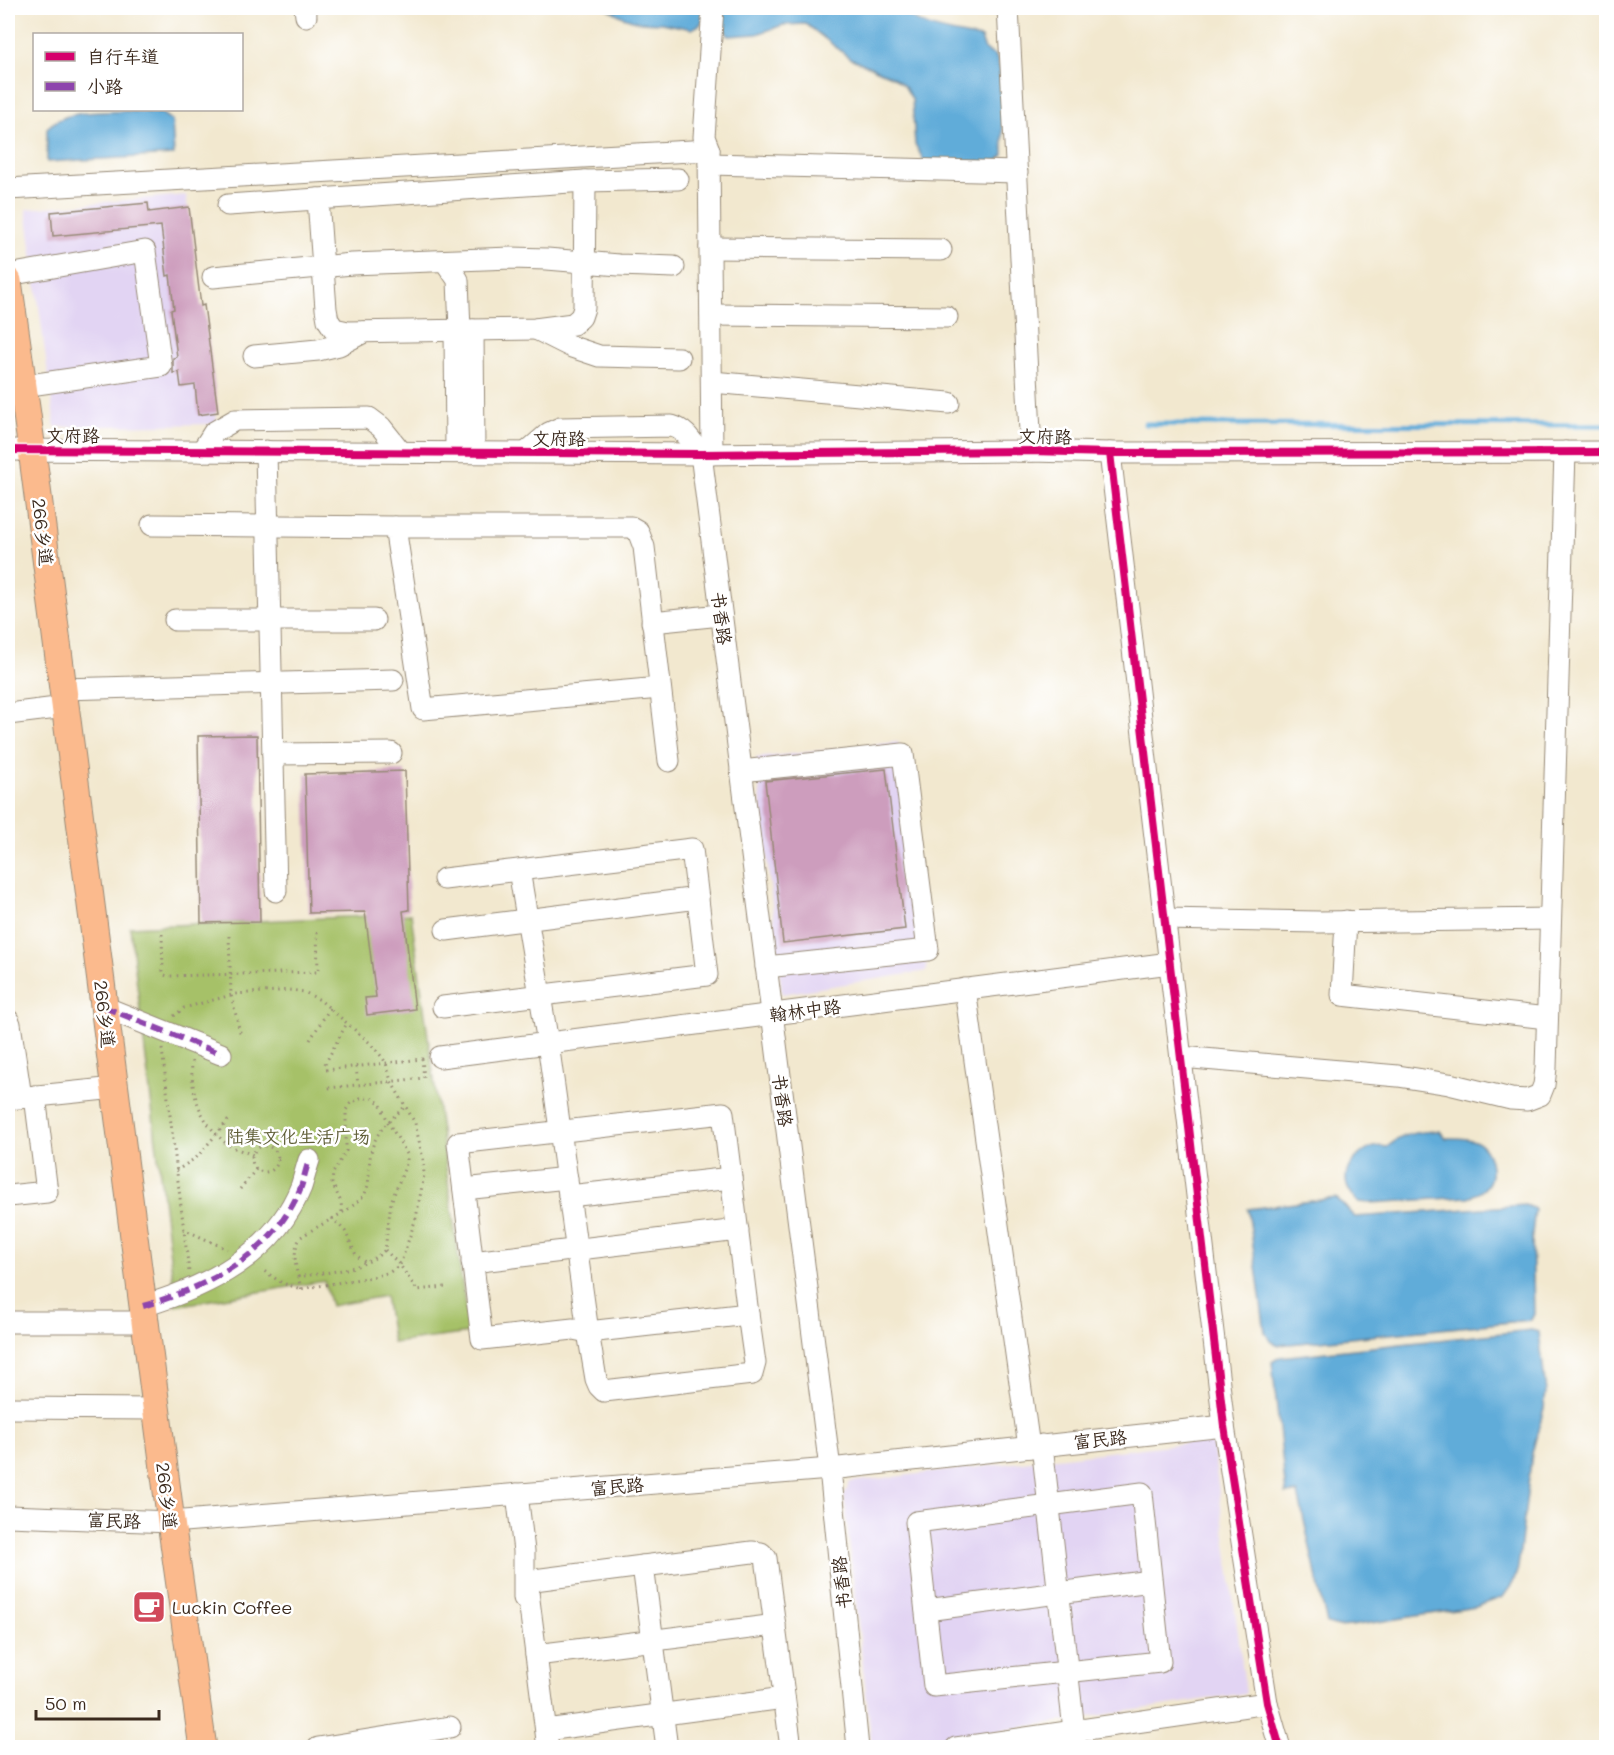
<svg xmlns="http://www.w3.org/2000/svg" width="1614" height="1755" font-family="Mali,'LXGW WenKai TC',sans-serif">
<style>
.built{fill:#e2d4f3}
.green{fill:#a6c167;stroke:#707642;stroke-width:1.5}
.water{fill:#60acd9;stroke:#4e6b7c;stroke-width:1.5}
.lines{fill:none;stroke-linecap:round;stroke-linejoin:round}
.stream{stroke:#60acd9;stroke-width:5}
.building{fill:#cd9dbd}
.minor-casing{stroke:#968976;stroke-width:23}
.major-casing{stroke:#968976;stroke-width:29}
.path{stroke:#968976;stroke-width:3;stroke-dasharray:1.5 4.5;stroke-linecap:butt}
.minor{stroke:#fff;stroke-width:21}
.major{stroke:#fbba8d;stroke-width:27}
.quiet{stroke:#8e44ad;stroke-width:6;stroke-dasharray:12 6;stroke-linecap:butt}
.cycleway-casing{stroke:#fff;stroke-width:11}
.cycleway{stroke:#d6006c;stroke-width:8}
.labels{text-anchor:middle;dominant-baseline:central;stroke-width:5;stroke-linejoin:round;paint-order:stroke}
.street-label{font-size:18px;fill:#3b2a1e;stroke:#fff}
.park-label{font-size:18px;fill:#605f38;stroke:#fff}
.poi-label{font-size:18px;fill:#3b2a1e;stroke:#fff;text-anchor:start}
</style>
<rect width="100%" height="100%" fill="#fff"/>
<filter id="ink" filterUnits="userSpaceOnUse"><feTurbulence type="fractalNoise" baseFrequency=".0167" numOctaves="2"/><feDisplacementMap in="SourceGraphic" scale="12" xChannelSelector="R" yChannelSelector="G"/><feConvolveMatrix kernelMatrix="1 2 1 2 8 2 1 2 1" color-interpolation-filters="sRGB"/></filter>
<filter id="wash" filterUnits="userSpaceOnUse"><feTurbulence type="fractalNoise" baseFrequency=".008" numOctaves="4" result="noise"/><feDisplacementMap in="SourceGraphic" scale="24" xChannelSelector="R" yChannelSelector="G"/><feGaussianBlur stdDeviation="1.35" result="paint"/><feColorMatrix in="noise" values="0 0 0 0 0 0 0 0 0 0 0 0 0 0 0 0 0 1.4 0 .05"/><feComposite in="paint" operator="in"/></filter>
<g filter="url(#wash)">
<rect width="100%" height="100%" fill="#f2e8cf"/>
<g class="built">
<polygon points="186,195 217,424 55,427 26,209"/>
<polygon points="898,742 927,971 782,994 756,758"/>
<polygon points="1212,1440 1246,1693 893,1747 872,1747 844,1496 850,1482"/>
</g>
<polygon class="green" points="411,914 469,1333 393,1343 385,1296 331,1306 324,1281 176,1306 130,927"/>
<g class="water">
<polygon points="607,8 706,8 701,24 692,29 662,23 639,22 623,17"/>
<path d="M722 8H897C925 30 947 31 981 38L985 50 996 56 999 66 1002 78 1003 155 998 161 988 162 924 161 915 144 912 99 905 87 893 77 850 58 806 24 783 25 757 34 729 36C720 27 722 19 722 8Z"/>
<path d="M124 111 161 113 172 121 174 155 47 162V128C66 109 98 113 124 111Z"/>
<path d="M1440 1131 1445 1138C1455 1138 1468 1137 1477 1142 1490 1148 1495 1173 1488 1184 1483 1192 1476 1194 1468 1197L1370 1203 1358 1202C1352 1195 1347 1190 1346 1181 1345 1161 1369 1143 1387 1147 1405 1132 1418 1132 1440 1131Z"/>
<path d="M1336 1198C1344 1203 1347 1211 1355 1217L1525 1205 1535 1209 1532 1234 1534 1314 1531 1320 1279 1345 1270 1341 1265 1332 1248 1209Z"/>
<polygon points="1531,1330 1539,1332 1546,1392 1544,1408 1532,1453 1518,1568 1513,1583 1503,1597 1476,1607 1351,1626 1338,1627 1327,1624 1298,1493 1286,1494 1272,1362 1280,1357"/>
</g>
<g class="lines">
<polyline class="stream" points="1145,424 1606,425"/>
</g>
<g id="blocks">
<g class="building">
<polygon points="148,203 149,212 189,207 201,306 204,305 218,412 198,415 195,385 181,387 179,372 173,373 173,358 177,357 171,310 174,309 170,275 167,276 161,226 53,236 51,212"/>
<polygon points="257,735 260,922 201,923 198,736"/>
<polygon points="886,769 905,929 783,943 765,781"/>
<polygon points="405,771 409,910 403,911 415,1009 367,1015 365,998 376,997 365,912 309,913 305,774"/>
</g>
</g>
</g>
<g filter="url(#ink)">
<use href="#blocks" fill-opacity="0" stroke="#968976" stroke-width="1.5"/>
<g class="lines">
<defs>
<g id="minor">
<polyline points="305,8 306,16"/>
<polyline points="1008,8 1031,451"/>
<polyline points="709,164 1017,172"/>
<polyline points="8,189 709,150"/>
<polyline points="318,199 326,309 328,320 334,329 348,332 535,329 573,324 581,317 584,308 585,181"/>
<polyline points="228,205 585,181 678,179"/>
<polyline points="710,248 941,250"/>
<polyline points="445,261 458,280 460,330"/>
<polyline points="8,275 145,251 161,366 23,386"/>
<polyline points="213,277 352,264 511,258 547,259 619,265 674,267"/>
<polyline points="711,315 947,317"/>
<polyline points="536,329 572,347 599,356 679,358"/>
<polyline points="455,330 456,452"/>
<polyline points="473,330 474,452"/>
<polyline points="254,356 318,350 339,345 364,332"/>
<polyline points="712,382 949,403"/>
<polyline points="8,450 701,454 1031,451 1110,453 1606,452"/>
<polyline points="202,451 214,432 235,420 369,418 381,427 401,452"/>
<polyline points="266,451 276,891"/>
<path d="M527 452 549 433 560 428 672 426C686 430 692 442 701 454L830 1469 858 1748"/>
<polyline points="1110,453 1224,1426 1267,1703 1280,1748"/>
<polyline points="712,454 709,150 704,137 713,8"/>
<polyline points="152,525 395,527 423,709 660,688"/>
<polyline points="395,527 631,527 638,531 644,547 669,761"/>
<polyline points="175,620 374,620"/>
<polyline points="652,622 721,615"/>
<polyline points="63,689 393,680"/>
<polyline points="8,714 65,707"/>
<polyline points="273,754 391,753"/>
<polyline points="741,771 903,754 928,950 766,967"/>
<polyline points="519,870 548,1043 588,1332 596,1379 599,1386 604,1391 752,1374 755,1363 748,1314"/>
<polyline points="1165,919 1319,922 1550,919"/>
<polyline points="1346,921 1342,995 1547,1018"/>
<polyline points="446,930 698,898"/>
<polyline points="965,989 1029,1447"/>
<polyline points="104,1007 221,1054"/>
<polyline points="443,1007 707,975 692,849 444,879"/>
<polyline points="8,1020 10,1024 21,1097"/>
<polyline points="440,1057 1170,963"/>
<polyline points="1181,1057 1398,1076 1449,1084 1511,1099 1527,1100 1540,1095 1544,1085 1546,1068 1565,452"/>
<polyline points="8,1099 115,1088"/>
<polygon points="723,1113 748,1314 588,1332 573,1329 482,1339 458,1143"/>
<polyline points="464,1189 567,1178"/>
<polyline points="8,1196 47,1192 35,1096"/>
<polyline points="569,1196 731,1178"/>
<polyline points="472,1262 738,1230"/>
<path d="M143 1306C208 1287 274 1254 301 1187 304 1178 306 1169 309 1160"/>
<polyline points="8,1322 145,1322"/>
<polyline points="8,1408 156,1409"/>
<polyline points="1042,1445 1076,1748"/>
<polygon points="1142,1493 1160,1662 934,1686 916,1522"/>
<polyline points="517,1494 524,1551 524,1598"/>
<polyline points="8,1516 171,1522 830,1469 1224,1426"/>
<polyline points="643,1566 667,1748"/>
<polyline points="926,1610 1151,1581"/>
<polyline points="536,1655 775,1625"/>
<polyline points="546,1730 784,1698"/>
<polyline points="318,1748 450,1727"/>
<polyline points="548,1748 528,1592 530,1585 534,1580 752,1552 761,1553 766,1558 791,1748"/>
<polyline points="956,1748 1267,1703"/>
</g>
<polyline id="major" points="8,281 32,450 171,1522 203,1748"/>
</defs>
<use href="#minor" class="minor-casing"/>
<use href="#major" class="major-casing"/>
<g class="path">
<polyline points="162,934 163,971 164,975 168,976 318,972 317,932"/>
<polyline points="229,936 231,995 241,1036"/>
<polyline points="174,1016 184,1008 235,994 291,990 304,992 320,1000 370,1043 382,1057 386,1063 391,1081 415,1123 423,1159 424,1175 416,1218 400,1265 390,1272 377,1276 301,1289 282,1283 261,1269"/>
<polyline points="310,1040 330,1008"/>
<polyline points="162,1049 189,1272"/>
<path d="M192 1061C190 1094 201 1123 227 1144 234 1149 245 1151 253 1155"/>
<polyline points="325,1064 347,1023"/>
<polyline points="356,1067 358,1085"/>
<polyline points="326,1070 422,1059 424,1078 328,1088"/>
<circle cx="265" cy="1159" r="13"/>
<polyline points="176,1171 197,1157 231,1117"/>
<polyline points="240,1189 257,1168"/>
<polyline points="332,1218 345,1231 356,1255 366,1263"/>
<polyline points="183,1229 227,1249"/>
<polyline points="385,1250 400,1265 417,1290 445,1287"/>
<path d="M298 1277C329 1271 361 1272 385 1250L391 1202 407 1162V1154L388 1122 380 1103 371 1098H360L350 1104 346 1110V1151L333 1173 332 1183 341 1202 342 1212"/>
<path d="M301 1289C297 1271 290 1253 301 1237 318 1225 352 1211 364 1195 369 1187 369 1177 369 1168 371 1135 383 1126 406 1106"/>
</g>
<use href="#minor" class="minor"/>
<use href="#major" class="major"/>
<g class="quiet">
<polyline points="104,1007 221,1054"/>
<path d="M143 1306C208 1287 274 1254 301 1187 304 1178 306 1169 309 1160"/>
</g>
<defs>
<g id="cycleway">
<polyline points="8,450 701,454 1031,451 1110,453 1606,452"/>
<polyline points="1110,453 1224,1426 1267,1703 1280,1748"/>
</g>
</defs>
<use href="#cycleway" class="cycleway-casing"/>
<use href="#cycleway" class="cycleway"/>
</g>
</g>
<defs>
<symbol id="cafe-square" viewBox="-11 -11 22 22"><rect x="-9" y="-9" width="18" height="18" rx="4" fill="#d1495b" stroke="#fff"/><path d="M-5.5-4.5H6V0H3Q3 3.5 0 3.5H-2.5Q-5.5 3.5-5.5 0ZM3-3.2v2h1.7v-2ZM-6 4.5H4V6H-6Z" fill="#fff"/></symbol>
</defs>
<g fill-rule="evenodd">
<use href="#cafe-square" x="130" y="1588" width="38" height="38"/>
</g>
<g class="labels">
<g class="street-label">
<text x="73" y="435">文府路</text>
<text transform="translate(1045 436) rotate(1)">文府路</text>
<text x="559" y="438">文府路</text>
<text transform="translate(43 532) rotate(83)">266乡道</text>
<text transform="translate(722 618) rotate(83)">书香路</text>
<text transform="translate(805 1010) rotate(-7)">翰林中路</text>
<text transform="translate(105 1014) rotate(83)">266乡道</text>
<text transform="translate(783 1100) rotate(83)">书香路</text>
<text transform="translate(1100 1439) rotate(-6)">富民路</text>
<text transform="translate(617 1486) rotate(-5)">富民路</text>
<text transform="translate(167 1496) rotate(83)">266乡道</text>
<text transform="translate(114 1520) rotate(2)">富民路</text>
<text transform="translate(841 1583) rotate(-96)">书香路</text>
</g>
<g class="park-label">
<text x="298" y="1136">陆集文化生活广场</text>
</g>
<g class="poi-label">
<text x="172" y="1607">Luckin Coffee</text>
</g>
</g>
<rect width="1614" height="1755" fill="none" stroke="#fff" stroke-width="30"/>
<rect x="33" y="33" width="210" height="78" fill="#ffffff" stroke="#b1aaa5" stroke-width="1.5"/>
<rect x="45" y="52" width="30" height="9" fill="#d6006c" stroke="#b1aaa5" stroke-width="1.5"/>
<text x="87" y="63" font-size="18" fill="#3b2a1e">自行车道</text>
<rect x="45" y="82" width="30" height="9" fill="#8e44ad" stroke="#b1aaa5" stroke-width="1.5"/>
<text x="87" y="93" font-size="18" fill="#3b2a1e">小路</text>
<path d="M36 1710v9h123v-9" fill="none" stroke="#3b2a1e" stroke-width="3"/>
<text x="45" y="1710" font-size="18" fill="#3b2a1e" stroke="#ffffff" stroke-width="4.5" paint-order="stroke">50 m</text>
</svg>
